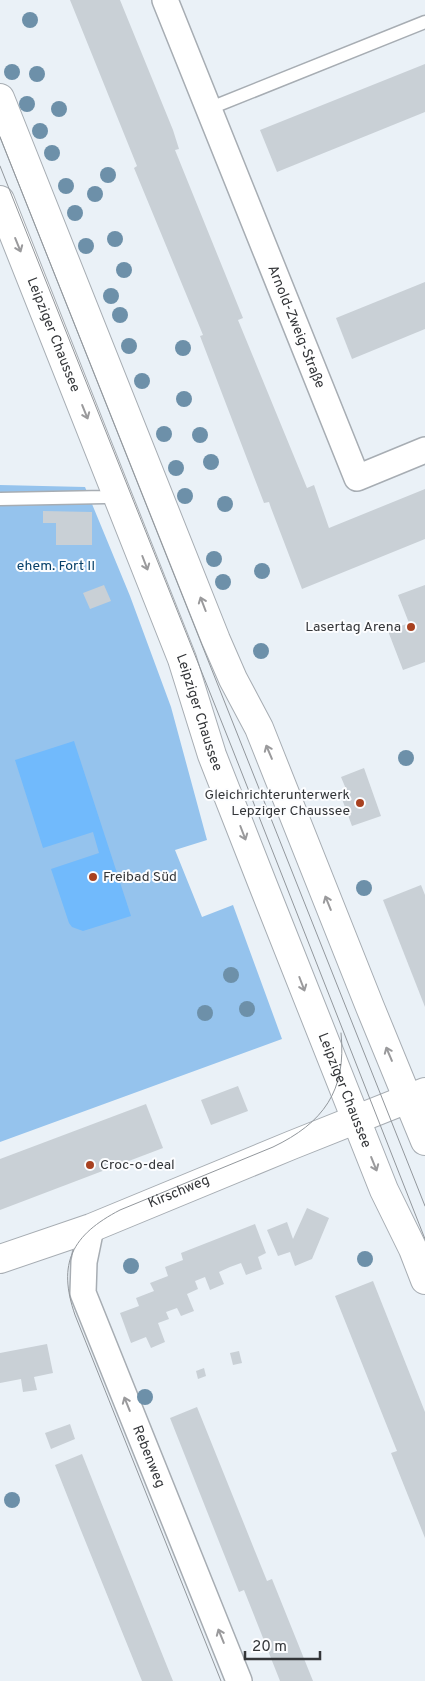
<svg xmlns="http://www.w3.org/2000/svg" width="425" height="1681" font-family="Overpass,sans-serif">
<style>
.green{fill:#95c3ed}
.water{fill:#71bafc}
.building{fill:#c9d0d6}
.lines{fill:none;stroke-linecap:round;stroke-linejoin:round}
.service-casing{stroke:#a7adb3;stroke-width:15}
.minor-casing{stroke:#a7adb3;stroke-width:28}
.secondary-casing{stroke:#a7adb3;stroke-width:30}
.service{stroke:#fff;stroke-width:12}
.minor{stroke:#fff;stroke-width:25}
.secondary{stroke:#fff;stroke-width:28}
.tram{stroke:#92979c;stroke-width:1}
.tree{fill:#6d90a9}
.oneway{stroke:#9a9a9c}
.poi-dot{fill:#a84120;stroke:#fcfdff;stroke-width:2}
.labels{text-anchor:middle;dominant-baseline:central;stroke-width:4;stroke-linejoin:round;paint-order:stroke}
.street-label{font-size:14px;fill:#343639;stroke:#fcfdff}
.park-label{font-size:14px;fill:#07406a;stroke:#fcfdff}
.poi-label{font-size:14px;fill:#343639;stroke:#fcfdff;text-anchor:end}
</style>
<rect width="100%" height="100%" fill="#eaf1f7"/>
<polygon class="green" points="0,485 85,487 130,596 171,707 207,840 175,850 202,917 233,905 282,1039 0,1142"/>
<polygon class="water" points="74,741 131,916 83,931 72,927 69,923 51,869 99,853 93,832 43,848 15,760"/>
<g class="building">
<polygon points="70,0 120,0 173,130 179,149 175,150 243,318 238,320 307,488 314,485 329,528 425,489 425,539 302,589 271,508 269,502 264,503 200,336 203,335 134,168 137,166"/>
<polygon points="425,64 425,112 277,172 260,130"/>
<polygon points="425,282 425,329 352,359 336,318"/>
<polygon points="43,511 92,512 92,545 56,545 56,523 43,523"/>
<polygon points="104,585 111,601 90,609 83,593"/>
<polygon points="425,585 425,662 403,670 388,631 409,623 398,595"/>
<polygon points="364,768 381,816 352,826 339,791 346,789 341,777"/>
<polygon points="421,885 425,895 425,1007 383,900"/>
<polygon points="238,1086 248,1111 211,1125 201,1100"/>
<polygon points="146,1104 163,1148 0,1210 0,1159"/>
<polygon points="307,1208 329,1218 312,1259 295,1266 290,1252 278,1256 267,1230 287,1222 293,1239"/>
<polygon points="255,1224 266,1253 258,1257 262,1269 246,1275 241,1263 230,1267 219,1272 224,1284 210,1290 205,1277 195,1281 198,1289 187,1294 194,1311 181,1316 177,1308 166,1312 169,1319 158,1323 165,1342 151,1348 146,1337 131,1343 120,1313 139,1306 136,1298 154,1291 150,1283 168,1276 165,1267 183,1260 181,1253"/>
<polygon points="373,1281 425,1412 425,1538 391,1453 397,1451 335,1296"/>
<polygon points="47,1344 53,1373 34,1377 37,1390 23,1392 21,1379 0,1383 0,1353"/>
<polygon points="239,1351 242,1363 233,1365 230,1353"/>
<polygon points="204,1368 206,1376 198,1379 196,1371"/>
<polygon points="197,1407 267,1581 272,1579 313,1681 280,1681 244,1590 239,1592 170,1418"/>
<polygon points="70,1424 75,1439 51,1449 45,1433"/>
<polygon points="82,1454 107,1517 173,1681 142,1681 80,1528 55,1465"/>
</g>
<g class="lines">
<defs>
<g id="service">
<polyline points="208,109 425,22"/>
<polyline points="0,499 105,497 117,492"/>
</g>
<g id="minor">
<path id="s1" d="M165 0 357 478 425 450"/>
<path id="s2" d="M91 1228 84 1262 83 1293 239 1681"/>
</g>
<g id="secondary">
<polyline points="0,98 216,640 233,679 259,728 370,1007 425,1141"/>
<path id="s3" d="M0 200 182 659 212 755 263 885 384 1190 413 1249 425 1280"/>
<path id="s4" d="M0 1259 91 1228 292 1145 425 1092"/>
</g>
</defs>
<use href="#service" class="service-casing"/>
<use href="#minor" class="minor-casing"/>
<use href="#secondary" class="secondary-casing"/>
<use href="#service" class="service"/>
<use href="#minor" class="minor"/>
<use href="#secondary" class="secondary"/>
<g class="tram">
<polyline points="0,137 425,1206"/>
<polyline points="0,166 232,748 425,1239"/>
<path d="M221 1681 75 1315C57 1263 72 1235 120 1210L273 1147C323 1123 347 1091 341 1033"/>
</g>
</g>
<g class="tree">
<circle cx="30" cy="20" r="8"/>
<circle cx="12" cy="72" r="8"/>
<circle cx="37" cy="74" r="8"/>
<circle cx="27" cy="104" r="8"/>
<circle cx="59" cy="109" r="8"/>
<circle cx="40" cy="131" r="8"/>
<circle cx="52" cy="153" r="8"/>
<circle cx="108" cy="175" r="8"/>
<circle cx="66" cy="186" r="8"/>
<circle cx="95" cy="194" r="8"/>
<circle cx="75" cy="213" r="8"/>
<circle cx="115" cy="239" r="8"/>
<circle cx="86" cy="246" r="8"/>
<circle cx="124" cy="270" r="8"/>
<circle cx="111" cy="296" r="8"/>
<circle cx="120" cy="315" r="8"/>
<circle cx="129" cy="346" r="8"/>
<circle cx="183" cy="348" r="8"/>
<circle cx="142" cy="381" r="8"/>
<circle cx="184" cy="399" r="8"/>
<circle cx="164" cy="434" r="8"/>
<circle cx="200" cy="435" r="8"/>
<circle cx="211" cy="462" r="8"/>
<circle cx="176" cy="468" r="8"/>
<circle cx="185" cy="496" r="8"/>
<circle cx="225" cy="504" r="8"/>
<circle cx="214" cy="559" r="8"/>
<circle cx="262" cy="571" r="8"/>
<circle cx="223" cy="582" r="8"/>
<circle cx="261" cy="651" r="8"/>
<circle cx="406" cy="758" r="8"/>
<circle cx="364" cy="888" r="8"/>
<circle cx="231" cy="975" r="8"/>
<circle cx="247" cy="1009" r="8"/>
<circle cx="205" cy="1013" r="8"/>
<circle cx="365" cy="1259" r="8"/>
<circle cx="131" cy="1266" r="8"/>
<circle cx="145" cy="1397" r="8"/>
<circle cx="12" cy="1500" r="8"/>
</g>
<defs><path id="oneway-shaft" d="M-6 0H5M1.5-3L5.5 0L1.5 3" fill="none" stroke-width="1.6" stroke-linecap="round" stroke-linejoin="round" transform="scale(1.25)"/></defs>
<g class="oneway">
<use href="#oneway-shaft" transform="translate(18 245) rotate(68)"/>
<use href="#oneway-shaft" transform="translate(85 412) rotate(68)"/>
<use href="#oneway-shaft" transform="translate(145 563) rotate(69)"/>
<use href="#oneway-shaft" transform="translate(203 604) rotate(-111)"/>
<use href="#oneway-shaft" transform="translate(269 752) rotate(-113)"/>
<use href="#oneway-shaft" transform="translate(243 833) rotate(69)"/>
<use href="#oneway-shaft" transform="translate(328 903) rotate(-112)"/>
<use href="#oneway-shaft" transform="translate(302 984) rotate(69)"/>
<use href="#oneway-shaft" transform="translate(389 1054) rotate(-113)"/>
<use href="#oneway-shaft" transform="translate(374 1164) rotate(68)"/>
<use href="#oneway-shaft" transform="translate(127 1404) rotate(-112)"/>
<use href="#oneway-shaft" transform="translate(221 1636) rotate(-112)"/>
</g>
<g class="poi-dot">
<circle cx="411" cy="627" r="5"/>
<circle cx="360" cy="803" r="5"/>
<circle cx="93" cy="877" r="5"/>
<circle cx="90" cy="1165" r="5"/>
</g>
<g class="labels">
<g class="street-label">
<text stroke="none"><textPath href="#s1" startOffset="352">Arnold-Zweig-Straße</textPath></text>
<text stroke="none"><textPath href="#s3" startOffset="145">Leipziger Chaussee</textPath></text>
<text stroke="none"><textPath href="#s3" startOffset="550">Leipziger Chaussee</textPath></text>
<text stroke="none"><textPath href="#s3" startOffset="955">Leipziger Chaussee</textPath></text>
<text stroke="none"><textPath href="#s4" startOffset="191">Kirschweg</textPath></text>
<text stroke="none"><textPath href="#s2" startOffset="242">Rebenweg</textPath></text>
</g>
<g class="park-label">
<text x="56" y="566">ehem. Fort II</text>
</g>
<g class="poi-label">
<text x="401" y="627">Lasertag Arena</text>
<text x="350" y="795">Gleichrichterunterwerk<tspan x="350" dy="16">Lepziger Chaussee</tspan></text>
<text x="103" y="877" text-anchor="start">Freibad Süd</text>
<text x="100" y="1165" text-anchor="start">Croc-o-deal</text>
</g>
</g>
<path d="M245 1651v8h75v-8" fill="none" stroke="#343639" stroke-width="2.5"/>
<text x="252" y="1651" font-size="15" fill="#343639" stroke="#fcfdff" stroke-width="4" paint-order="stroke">20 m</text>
</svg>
